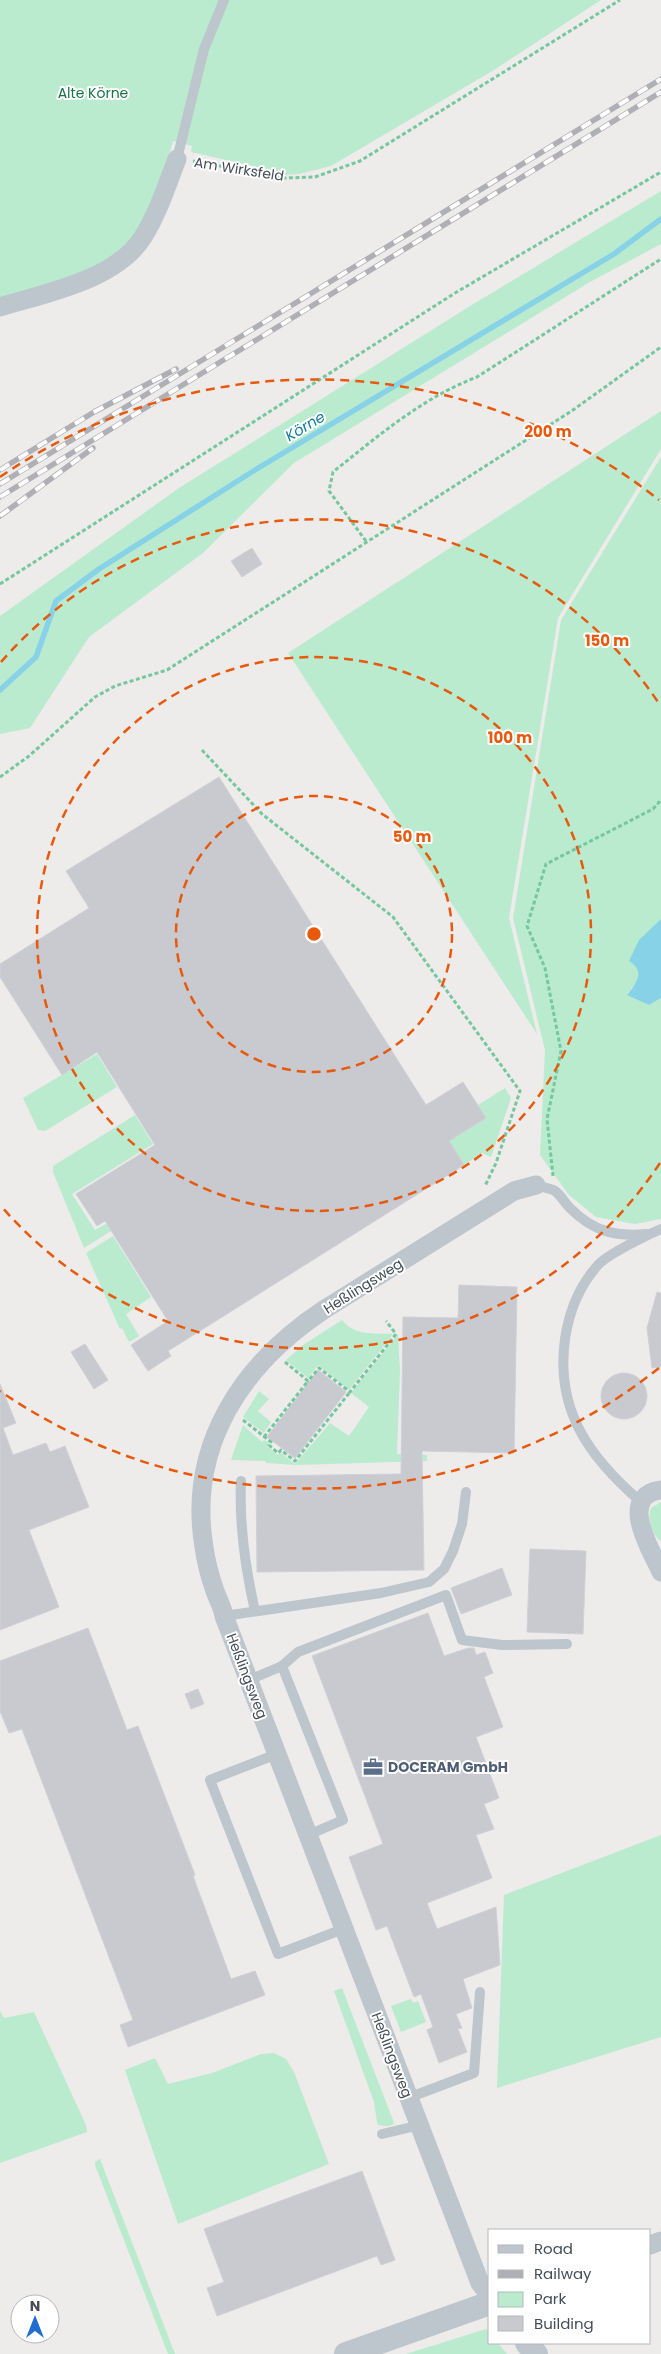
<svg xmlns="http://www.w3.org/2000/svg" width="661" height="2354" font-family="Poppins,sans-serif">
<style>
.green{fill:#baebce}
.water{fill:#88d2e7}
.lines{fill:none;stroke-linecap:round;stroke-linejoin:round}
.stream{stroke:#88d2e7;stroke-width:5.5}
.building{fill:#c8cad0;stroke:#cfd1d7}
.path{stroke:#74c79f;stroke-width:3;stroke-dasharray:4 2.5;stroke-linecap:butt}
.service{stroke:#bdc5cd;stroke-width:10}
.minor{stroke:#bdc5cd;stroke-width:19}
.tertiary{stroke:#bdc5cd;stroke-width:24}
.rail-casing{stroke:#aeb0b5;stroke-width:5.5}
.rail{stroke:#fff;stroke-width:4;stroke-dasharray:11;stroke-linecap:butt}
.ring{fill:none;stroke:#e8590c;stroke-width:2.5;stroke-dasharray:9 6}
.labels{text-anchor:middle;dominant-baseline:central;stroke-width:4;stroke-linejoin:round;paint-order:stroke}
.park-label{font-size:14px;fill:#1a7448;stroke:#fff}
.street-label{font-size:14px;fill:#454e57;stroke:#fff}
.service-label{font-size:14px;font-weight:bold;fill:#4e5e75;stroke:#fff;text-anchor:start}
.water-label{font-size:15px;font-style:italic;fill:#127e9d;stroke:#fff}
.centre{fill:#e8590c;stroke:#fff;stroke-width:2.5}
.ring-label{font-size:15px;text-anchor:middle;font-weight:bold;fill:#e8590c;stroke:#fff;stroke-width:4;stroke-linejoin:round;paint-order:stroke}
</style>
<rect width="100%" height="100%" fill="#eeebeb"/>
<g class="green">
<polygon points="0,0 601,0 494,70 331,166 299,174 280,175 275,171 191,152 192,146 173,141 166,168 136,236 94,270 0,301"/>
<polygon points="661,191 661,244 590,282 294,463 203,553 89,637 30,728 0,734 0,616 179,488 475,303"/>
<polygon points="661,411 661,449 558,618 509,918 537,1034 288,653"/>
<polygon points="661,457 661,919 656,926 644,935 636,965 639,973 637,982 627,994 649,1005 661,998 661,1219 635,1224 596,1217 569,1195 540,1155 545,1050 513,918 561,620"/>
<polygon points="97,1054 117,1087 45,1131 38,1130 23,1098"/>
<polygon points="505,1088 511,1098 491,1157 482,1153 464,1165 449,1141 486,1118 478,1105"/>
<polygon points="135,1115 153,1144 72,1194 95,1230 115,1219 119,1226 84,1248 53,1172 53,1166"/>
<polygon points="113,1236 151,1297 126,1314 139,1336 129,1342 122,1328 120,1329 86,1253"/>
<path d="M342 1320C355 1336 374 1333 393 1334L349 1390 318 1365 308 1378 286 1360 303 1345Z"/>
<polygon points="398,1334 400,1371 397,1454 427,1455 427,1461 295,1465 266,1463 265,1461 231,1460 243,1425 262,1442 264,1440 269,1443 267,1446 278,1455 280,1452 295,1464 330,1423 349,1436 369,1407 351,1393"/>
<polygon points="259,1391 269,1399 258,1411 271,1422 264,1433 243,1417"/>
<path d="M661 1502V1541C652 1536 647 1517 651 1508Z"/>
<polygon points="661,1835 661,2037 497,2088 504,1895"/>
<path d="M342 1988 393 2120 394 2124C389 2127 383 2126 378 2125L377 2122 374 2102 334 1991Z"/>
<polygon points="411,1999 413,2003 418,2001 426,2022 401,2032 391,2006"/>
<polygon points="0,2011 4,2018 34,2012 86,2125 87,2132 0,2163"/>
<polygon points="274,2053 286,2059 294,2072 329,2164 178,2224 125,2070 155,2058 168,2084 212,2073 261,2054"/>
<polygon points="100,2159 175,2354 168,2354 95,2165 95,2162"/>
<polygon points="486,2329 490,2333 490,2343 498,2343 507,2354 406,2354"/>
</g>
<path class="water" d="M661 919V998L649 1005 627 995C636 984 646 971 629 961L639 940Z"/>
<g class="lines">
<polyline class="stream" points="0,690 36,657 56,601 99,569 255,470 614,254 661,219"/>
</g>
<g class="building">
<polygon points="252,548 262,564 242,577 231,561"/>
<polygon points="219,777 426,1105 463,1082 486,1118 449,1141 464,1165 168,1351 171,1356 148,1371 131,1345 168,1321 105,1221 97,1226 76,1194 155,1145 97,1052 62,1075 0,977 0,964 89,908 66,871"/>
<polygon points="459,1285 517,1287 514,1453 422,1451 424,1570 257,1572 256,1476 401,1474 403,1317 458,1318"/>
<polygon points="657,1292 661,1293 661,1367 652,1368 647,1328"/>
<polygon points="85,1344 108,1380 94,1389 71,1352"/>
<polygon points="318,1370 346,1392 295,1458 267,1437"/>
<circle cx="624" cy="1396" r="23"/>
<polygon points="0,1384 16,1423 3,1428 13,1455 46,1443 50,1452 65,1446 89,1507 29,1530 59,1607 0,1630"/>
<polygon points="530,1549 586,1551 583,1634 527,1632"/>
<polygon points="502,1568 512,1595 461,1614 451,1588"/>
<polygon points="428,1613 444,1656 468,1648 474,1648 476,1655 485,1652 493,1673 484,1677 503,1727 476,1737 499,1798 484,1804 494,1829 476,1835 492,1878 427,1903 437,1929 496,1907 500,1965 463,1979 472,2008 456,2014 462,2028 458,2029 467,2052 439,2063 427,2030 433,2027 421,1994 414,1997 387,1926 376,1930 349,1857 383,1844 312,1656"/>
<polygon points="88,1628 127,1730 138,1726 195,1875 193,1876 231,1979 255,1971 265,1995 128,2047 120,2025 133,2020 22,1729 9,1733 0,1711 0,1661"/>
<polygon points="198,1689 204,1704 191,1709 185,1694"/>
<polygon points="362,2171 395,2260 381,2265 377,2256 217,2316 207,2288 224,2282 204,2229"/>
</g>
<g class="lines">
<g class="path">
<polyline points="193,161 284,178 315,177 360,161 620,0"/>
<path d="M366 541 329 491 333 472C378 436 422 398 477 377L661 259"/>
<polyline points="0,584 455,293 661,172"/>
<polyline points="202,750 262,814 393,917 520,1091 496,1163 485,1186"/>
<polyline points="0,777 29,756 95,697 115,686 167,670 573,410 661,347"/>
<polyline points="553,1176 547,1119 561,1051 545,968 527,926 546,864 653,809 661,800"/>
<polyline points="285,1362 308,1381 319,1368 350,1392 396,1334 386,1321"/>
<polyline points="243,1420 271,1442 269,1445 278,1453 281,1450 295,1461 350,1392"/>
<polyline points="264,1437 308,1381"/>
</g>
<g class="service">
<polyline points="177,159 204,49 224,0"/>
<path d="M536 1185C541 1187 550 1188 555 1191 561 1195 565 1204 571 1209 593 1231 615 1237 646 1234"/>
<path d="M241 1481C239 1526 245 1567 255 1611"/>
<path d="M641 1502C590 1458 555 1411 565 1339 569 1312 580 1285 598 1265 608 1254 647 1235 661 1229"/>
<polyline points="224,1616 381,1593 429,1582 444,1569 453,1551 462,1524 466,1492"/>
<polyline points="282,1666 343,1820 308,1835"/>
<polyline points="249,1680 282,1666 298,1652 446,1595 462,1640 502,1645 567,1644"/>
<polyline points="277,1754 210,1780 278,1954 343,1929"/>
<polyline points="408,2098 474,2073 480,1992"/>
<polyline points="382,2134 420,2125"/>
</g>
<g class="minor">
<path d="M0 307C46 293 116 280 143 237 158 213 167 185 177 159"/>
<path d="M661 1490C617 1496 651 1550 661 1572"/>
<polyline points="650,2245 661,2241"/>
<path d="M490 2296 480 2283 224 1616C223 1608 218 1600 215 1591 210 1577 206 1562 204 1547 187 1445 243 1363 325 1309L514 1191 536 1185"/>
</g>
<g class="tertiary">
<polyline points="527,2343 536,2354"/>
<polyline points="346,2354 490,2303"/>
</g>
<defs>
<g id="rail">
<polyline points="0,470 94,412 176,369"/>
<polyline points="0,484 661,79"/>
<polyline points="0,497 661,92"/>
<polyline points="0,516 93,448"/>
</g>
</defs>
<use href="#rail" class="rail-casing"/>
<use href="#rail" class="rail"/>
</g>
<g class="ring">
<circle cx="314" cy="934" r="138"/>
<circle cx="314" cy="934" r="277"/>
<path d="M660 1163A415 415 0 0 1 1 1206M1 662A415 415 0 0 1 660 705"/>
<path d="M659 1368A554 554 0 0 1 0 1391M0 477A554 554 0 0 1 659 500"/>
</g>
<defs>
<symbol id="office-bare" viewBox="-9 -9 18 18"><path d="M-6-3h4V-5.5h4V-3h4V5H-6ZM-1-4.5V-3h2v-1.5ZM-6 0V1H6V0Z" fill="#5c6f8a" stroke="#fff" stroke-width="2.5" paint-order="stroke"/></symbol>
</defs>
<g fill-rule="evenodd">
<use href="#office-bare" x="359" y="1753" width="28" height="28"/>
</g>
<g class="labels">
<g class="park-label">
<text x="93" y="93">Alte Körne</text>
</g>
<g class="street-label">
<text transform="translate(239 169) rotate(9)">Am Wirksfeld</text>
<text transform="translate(363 1286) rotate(-32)">Heßlingsweg</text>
<text transform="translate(247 1676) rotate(69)">Heßlingsweg</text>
<text transform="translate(392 2055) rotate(69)">Heßlingsweg</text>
</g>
<g class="service-label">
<text x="388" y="1767">DOCERAM GmbH</text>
</g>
<g class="water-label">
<text transform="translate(305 426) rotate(-31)">Körne</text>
</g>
</g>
<circle cx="314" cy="934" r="8" class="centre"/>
<g class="ring-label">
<text x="548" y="437">200 m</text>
<text x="607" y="646">150 m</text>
<text x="510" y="743">100 m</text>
<text x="412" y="842">50 m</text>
</g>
<rect x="488" y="2229" width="162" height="115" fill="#ffffff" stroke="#b5b8bc"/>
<rect x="498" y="2245" width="25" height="8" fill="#bdc5cd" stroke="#b5b8bc"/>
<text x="534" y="2254" font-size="15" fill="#454e57">Road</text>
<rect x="498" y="2270" width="25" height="8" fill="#aeb0b5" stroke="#b5b8bc"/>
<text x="534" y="2279" font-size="15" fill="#454e57">Railway</text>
<rect x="498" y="2292" width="25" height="15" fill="#baebce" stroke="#b5b8bc"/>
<text x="534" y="2304" font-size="15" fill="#454e57">Park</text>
<rect x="498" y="2316" width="25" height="15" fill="#c8cad0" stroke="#b5b8bc"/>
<text x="534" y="2329" font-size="15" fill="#454e57">Building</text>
<g transform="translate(35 2319)"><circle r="24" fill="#ffffff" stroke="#b5b8bc"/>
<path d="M0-4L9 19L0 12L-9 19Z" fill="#206cd3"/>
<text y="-8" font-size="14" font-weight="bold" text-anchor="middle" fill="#454e57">N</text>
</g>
</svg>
